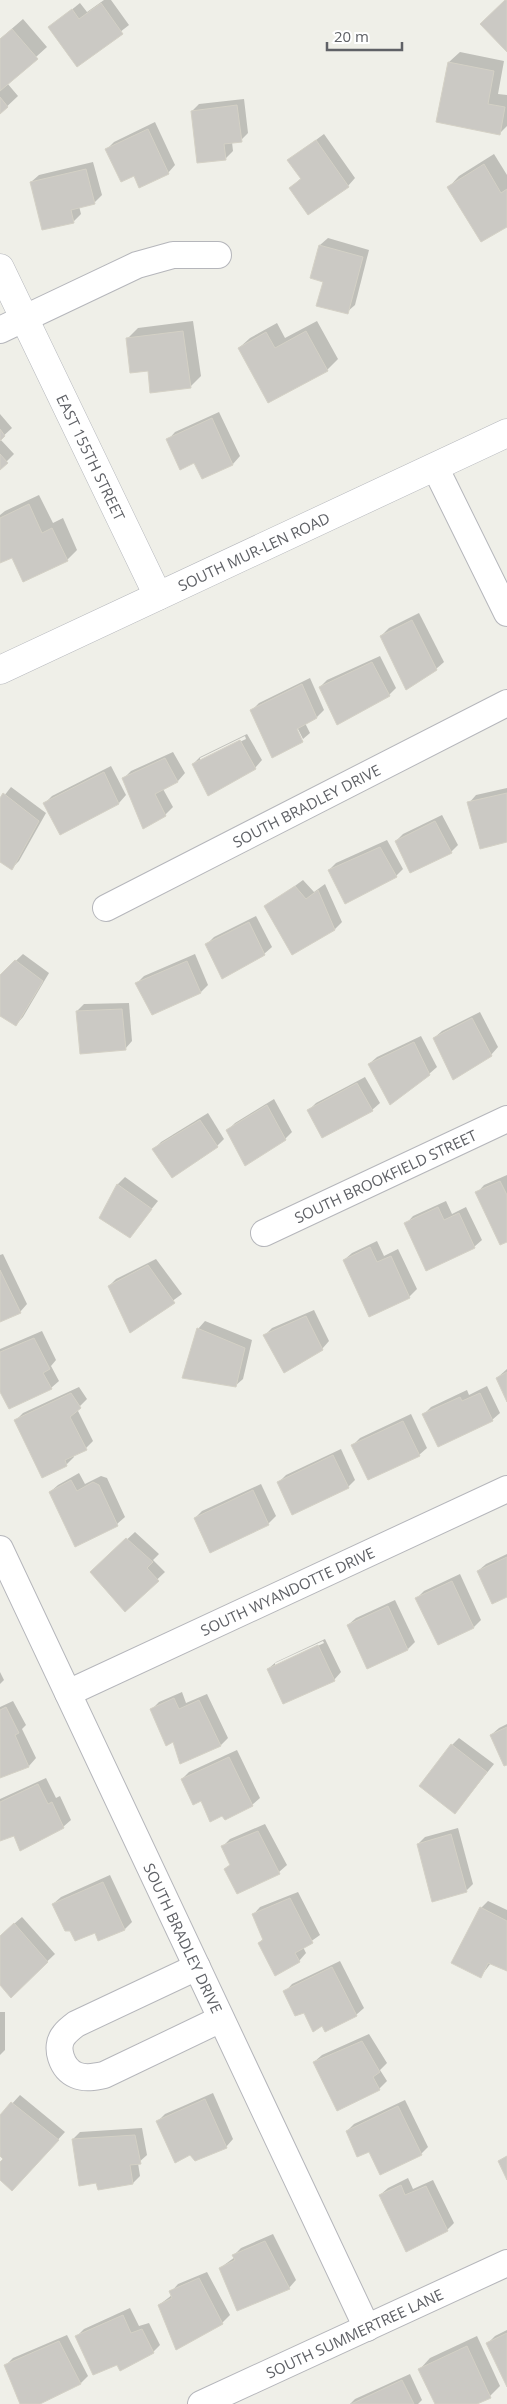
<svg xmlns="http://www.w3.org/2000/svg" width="507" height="2404" font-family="'Open Sans',sans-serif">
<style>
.shadow{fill:#0003;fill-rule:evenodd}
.building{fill:#cbc9c4;stroke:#d4d1c6}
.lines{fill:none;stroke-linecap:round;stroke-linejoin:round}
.street-casing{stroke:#b5b6bb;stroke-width:28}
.secondary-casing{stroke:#b6b8bd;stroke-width:29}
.street{stroke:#fff;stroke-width:26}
.secondary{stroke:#fff;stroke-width:28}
.labels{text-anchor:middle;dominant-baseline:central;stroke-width:4;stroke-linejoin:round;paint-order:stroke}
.street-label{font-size:15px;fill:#5f6166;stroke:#fff}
</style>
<rect width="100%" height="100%" fill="#efefe8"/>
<g class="shadow">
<polygon points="104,0 111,0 129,25 77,66 49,28 80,3 87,12"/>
<polygon points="23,19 47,47 7,83 18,96 0,113 0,39"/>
<polygon points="460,52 504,61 498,94 507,95 507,126 499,134 449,62"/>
<polygon points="244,99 248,133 241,140 232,142 233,151 226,158 192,111 199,104"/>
<polygon points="155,122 175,165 168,173 134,174 107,149 114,142"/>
<polygon points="324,134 355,178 348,186 291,188 301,178 289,160"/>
<polygon points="494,154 507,175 507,225 449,187 459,176"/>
<polygon points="93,162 102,195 94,203 79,206 81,214 74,221 31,182 39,175"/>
<polygon points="328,238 369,250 355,305 347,312 324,281 320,245"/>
<polygon points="193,321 201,376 190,387 149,369 127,339 138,328"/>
<polygon points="317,321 338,359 327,370 239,348 250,338 277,323 285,338"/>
<polygon points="219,412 240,456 233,464 202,478 195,462 168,440 175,432"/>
<polygon points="0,414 12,428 0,439 14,454 0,468"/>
<polygon points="39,495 53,523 63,518 77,550 67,560 12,557 0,561 0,515 5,511"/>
<polygon points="419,613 444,662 436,669 381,636 389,628"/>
<polygon points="380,656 396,688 389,695 320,687 327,680"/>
<polygon points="310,678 324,710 317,717 305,723 310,733 303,739 295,723 293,724 301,740 303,740 273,756 252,710 259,703"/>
<path d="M247 734 262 760 255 768 193 764 200 757ZM245 736 246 739 200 761V758Z"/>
<polygon points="173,752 185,773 178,781 163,789 173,807 165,815 143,827 123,779 131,771"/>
<polygon points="111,766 126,795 119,803 60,833 45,803 52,796"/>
<polygon points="11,787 46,813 19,861 11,869 0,860 0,801"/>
<polygon points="507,788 507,840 469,803 476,795"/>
<polygon points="442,815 458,845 451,852 396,841 403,834"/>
<polygon points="387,840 403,869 396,876 329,870 336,863"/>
<polygon points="303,880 314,892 325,884 342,922 335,929 266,907"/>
<polygon points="256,916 272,947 264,954 207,944 214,937"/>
<polygon points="23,954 49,973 23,1017 16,1025 0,1014 0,976"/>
<polygon points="195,954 208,985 201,992 137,983 144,976"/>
<polygon points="129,1003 132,1041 125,1049 77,1011 84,1004"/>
<polygon points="480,1012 498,1047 491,1055 434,1038 442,1031"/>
<polygon points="421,1036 437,1067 429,1074 369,1064 377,1057"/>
<polygon points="365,1077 380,1103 372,1110 308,1111 316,1103"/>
<polygon points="274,1099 292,1132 285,1139 228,1130 235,1123"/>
<polygon points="208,1113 224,1139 217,1146 154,1149 161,1142"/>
<polygon points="507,1175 507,1241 477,1193 484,1185"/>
<polygon points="125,1177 158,1201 130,1236 101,1217 118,1184"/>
<polygon points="446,1201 452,1214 466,1207 482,1240 474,1247 406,1224 413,1216"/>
<polygon points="377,1241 384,1256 398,1249 417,1289 409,1297 370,1315 344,1260 352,1253"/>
<polygon points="3,1254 27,1304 20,1312 0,1321 0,1255"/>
<polygon points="156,1259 182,1294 131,1331 109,1286 116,1279"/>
<polygon points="314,1310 329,1341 322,1349 265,1335 272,1328"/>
<polygon points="205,1321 252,1340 243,1379 235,1386 198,1329"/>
<polygon points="42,1331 56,1360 51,1366 59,1381 51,1388 0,1389 0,1349"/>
<polygon points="507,1369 507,1399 497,1378"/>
<polygon points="487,1386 500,1413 492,1420 424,1414 431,1407 467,1390 469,1395"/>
<polygon points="79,1387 87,1399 77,1409 93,1441 86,1448 73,1455 74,1457 66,1465 16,1420 23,1413"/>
<polygon points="411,1414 427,1448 419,1455 353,1445 360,1438"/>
<polygon points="341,1449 355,1480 348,1487 279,1482 286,1475"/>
<polygon points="79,1473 85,1484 101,1476 107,1478 125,1517 117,1524 50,1492 58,1485"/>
<polygon points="261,1484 276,1516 268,1524 210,1551 195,1518 202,1511"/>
<polygon points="135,1532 159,1554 153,1560 165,1572 125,1610 92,1572"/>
<polygon points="507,1554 507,1596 478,1571 486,1564"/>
<polygon points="460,1574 481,1620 474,1627 438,1643 417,1598 424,1591"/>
<polygon points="395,1600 415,1642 408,1649 348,1625 356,1618"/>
<path d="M325 1639 341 1672 334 1680 268 1669 276 1662ZM323 1641 324 1643 275 1666V1663Z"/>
<polygon points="0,1672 4,1680 0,1684"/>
<polygon points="182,1692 186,1703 207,1694 228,1738 221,1745 174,1740 152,1709 159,1702"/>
<polygon points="13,1701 26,1725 22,1729 36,1758 29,1766 0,1777 0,1707"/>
<polygon points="507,1724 507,1763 491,1735 499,1728"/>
<polygon points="459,1738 494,1764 455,1813 452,1745"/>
<polygon points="237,1750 260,1798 252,1805 201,1799 182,1779 189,1772"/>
<polygon points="46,1778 56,1798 60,1796 71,1820 63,1827 15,1834 0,1839 0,1799"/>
<polygon points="265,1824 287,1865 279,1872 237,1893 225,1869 231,1864 223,1846 230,1839"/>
<polygon points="458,1828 473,1884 466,1891 418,1844 425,1837"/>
<polygon points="110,1875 132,1922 125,1929 71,1930 53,1904 61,1897"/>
<polygon points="298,1892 320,1935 303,1947 306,1953 299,1961 259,1943 263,1939 253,1915 260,1907"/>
<polygon points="488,1901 507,1910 507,1970 491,1963 481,1976 481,1908"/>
<polygon points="22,1917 55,1954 11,1996 0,1983 0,1936"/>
<polygon points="340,1961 364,2008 356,2015 323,2025 285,1992 292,1984"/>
<polygon points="0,2012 5,2012 5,2050 0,2055"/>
<polygon points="369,2034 387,2063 380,2070 387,2081 379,2089 337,2109 314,2062 322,2055"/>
<polygon points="213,2093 233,2139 226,2147 158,2121 165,2114"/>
<polygon points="20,2095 65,2132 19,2182 0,2178 0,2164 5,2159 0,2155 0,2117"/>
<polygon points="405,2100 428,2147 421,2154 347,2131 354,2124"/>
<polygon points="142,2128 147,2155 138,2163 140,2176 133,2183 97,2182 73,2139 80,2132"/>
<polygon points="408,2178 413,2189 433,2180 454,2223 447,2230 380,2195 388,2188"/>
<polygon points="273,2234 296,2280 289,2288 220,2268 235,2257 234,2255 241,2248"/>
<polygon points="207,2272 230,2315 222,2323 177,2348 159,2305 172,2295 171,2292 178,2284"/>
<polygon points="130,2308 139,2326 149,2323 160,2345 153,2352 118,2364 76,2337 84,2329"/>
<polygon points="507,2330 507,2384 488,2343 495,2336"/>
<polygon points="67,2335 88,2376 81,2383 37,2404 21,2404 6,2365 13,2358"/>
<polygon points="477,2336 500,2386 490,2396 474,2404 436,2404 420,2369 430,2358"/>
<polygon points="410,2374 422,2400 418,2404 350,2404 355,2399"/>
</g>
<g class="building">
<polygon points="505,0 507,0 507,52 480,24"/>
<polygon points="101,3 123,34 77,67 48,27 72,9 79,19"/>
<polygon points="12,29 38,59 0,91 0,39"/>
<polygon points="448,62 494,71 488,104 505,107 500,135 436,122"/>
<polygon points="0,97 8,107 0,114"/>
<polygon points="237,105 242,142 224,144 226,160 197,163 191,111"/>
<polygon points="148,129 169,174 139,188 134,176 121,182 105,149"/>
<polygon points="316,140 349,187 308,215 289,188 301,179 287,160"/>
<polygon points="484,164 501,193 507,189 507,227 481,242 447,187"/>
<polygon points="86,169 95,204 71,210 74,223 42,230 30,182"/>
<polygon points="319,245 363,257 348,314 316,306 323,282 310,278"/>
<polygon points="183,331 191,388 150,393 148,371 130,373 126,338"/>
<polygon points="306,331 328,371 268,403 238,348 266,332 275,348"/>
<polygon points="212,418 233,465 202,479 194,463 180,470 166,439"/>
<polygon points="0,429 5,436 0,441"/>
<polygon points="0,454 8,463 0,470"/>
<polygon points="29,504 42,533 52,528 68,561 23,582 12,558 0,563 0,518"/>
<polygon points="412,620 437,670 406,690 380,636"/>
<polygon points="372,662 390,696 337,725 319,687"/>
<polygon points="302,684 317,718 297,729 303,742 272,758 250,710"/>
<polygon points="240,740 256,769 208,796 192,764"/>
<polygon points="165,758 178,782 155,794 166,816 143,829 122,778"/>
<polygon points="104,772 119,804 60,835 43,803"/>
<polygon points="3,793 39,821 12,870 0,862 0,798"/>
<polygon points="507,793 507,842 480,849 467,802"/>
<polygon points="435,821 452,853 410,873 395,841"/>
<polygon points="380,847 397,877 345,904 328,870"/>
<polygon points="295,886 306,899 318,890 335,930 292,955 264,906"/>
<polygon points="249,922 265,955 222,979 205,944"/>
<polygon points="15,960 43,981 16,1026 0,1016 0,975"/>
<polygon points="187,961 201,993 152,1015 135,983"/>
<polygon points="122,1009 126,1050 80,1054 76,1011"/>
<polygon points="472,1018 492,1056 453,1080 433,1038"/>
<polygon points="414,1042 430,1075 390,1105 368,1064"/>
<polygon points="357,1083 373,1111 322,1138 307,1110"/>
<polygon points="267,1105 286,1140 245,1166 226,1130"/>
<polygon points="200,1120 218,1147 172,1178 152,1149"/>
<polygon points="500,1181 507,1195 507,1242 500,1245 475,1192"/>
<polygon points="117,1184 152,1209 130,1238 99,1218"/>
<polygon points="438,1207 444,1220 459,1213 475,1248 426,1271 404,1223"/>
<polygon points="370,1247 377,1262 391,1256 410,1298 369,1317 343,1260"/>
<polygon points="148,1265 175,1303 130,1333 108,1286"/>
<polygon points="0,1270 21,1313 0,1322"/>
<polygon points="306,1316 323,1350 284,1373 263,1335"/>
<polygon points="197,1328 245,1348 236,1387 182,1378"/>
<polygon points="34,1338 50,1369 43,1373 52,1389 9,1409 0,1392 0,1352"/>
<polygon points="507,1372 507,1402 496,1378"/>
<polygon points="71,1393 81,1408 70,1417 87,1450 65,1460 67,1466 42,1478 14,1420"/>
<polygon points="480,1393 493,1421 438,1447 422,1414 460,1397 462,1401"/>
<polygon points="403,1421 420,1456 368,1480 351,1445"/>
<polygon points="333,1455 349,1488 292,1515 277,1482"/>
<polygon points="71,1480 77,1491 93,1482 99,1485 118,1526 75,1547 49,1492"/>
<polygon points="253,1490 269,1525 210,1553 194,1518"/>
<polygon points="126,1538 153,1562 147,1568 159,1581 125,1612 90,1572"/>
<polygon points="507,1557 507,1597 492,1604 477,1571"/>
<polygon points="452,1581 474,1628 438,1645 415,1598"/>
<polygon points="388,1606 408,1650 367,1669 347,1625"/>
<polygon points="318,1645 335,1681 283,1704 267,1669"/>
<polygon points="174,1698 179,1709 199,1700 221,1746 180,1764 173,1742 166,1746 150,1709"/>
<polygon points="6,1707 19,1733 15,1735 29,1767 0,1778 0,1710"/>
<polygon points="507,1727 507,1765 504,1766 490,1735"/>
<polygon points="451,1744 487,1772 455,1814 419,1786"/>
<polygon points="229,1757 253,1806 225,1820 222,1816 210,1822 201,1801 193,1805 181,1779"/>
<polygon points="38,1784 48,1804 52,1802 64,1828 20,1851 14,1836 0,1841 0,1802"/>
<polygon points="258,1831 280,1874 237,1894 224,1869 230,1865 221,1846"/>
<polygon points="451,1834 467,1892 432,1902 417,1844"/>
<polygon points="103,1882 125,1930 98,1941 95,1933 75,1941 70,1931 65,1931 52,1904"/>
<polygon points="290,1898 313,1943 295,1953 300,1962 275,1976 258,1943 263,1940 252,1914"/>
<polygon points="480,1907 507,1921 507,1971 488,1963 481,1978 451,1963"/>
<polygon points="14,1923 48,1962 11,1998 0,1985 0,1936"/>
<polygon points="332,1967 357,2016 325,2032 322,2026 313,2032 304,2013 295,2016 283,1991"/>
<polygon points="362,2041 380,2072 373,2077 380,2090 337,2111 313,2062"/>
<polygon points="205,2099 227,2148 195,2161 190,2155 175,2163 156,2121"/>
<polygon points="11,2102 59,2140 12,2191 0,2180 0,2162 3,2159 0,2156 0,2115"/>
<polygon points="398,2106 422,2155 380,2175 369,2152 357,2157 346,2131"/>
<polygon points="135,2135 141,2164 130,2165 133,2184 98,2190 96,2183 79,2186 72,2139"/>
<polygon points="507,2156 507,2180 498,2161"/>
<polygon points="401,2185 405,2195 426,2186 448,2231 406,2252 379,2195"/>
<polygon points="265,2241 290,2289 237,2311 219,2268 235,2260 232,2255"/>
<polygon points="199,2278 223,2324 176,2350 158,2305 172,2298 169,2291"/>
<polygon points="123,2315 131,2333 142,2329 154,2353 120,2371 117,2365 93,2375 75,2336"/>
<polygon points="507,2333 507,2387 486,2343"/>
<polygon points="59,2341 81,2384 40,2404 20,2404 4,2365"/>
<polygon points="467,2346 491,2398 477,2404 435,2404 418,2369"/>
<polygon points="402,2380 414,2404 351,2404"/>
</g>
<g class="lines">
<defs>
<g id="street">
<polyline points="0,330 137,265 173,255 218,255"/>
<polyline points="435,467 507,613"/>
<path id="s1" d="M106 908 507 703"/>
<path id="s2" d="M264 1233 507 1119"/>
<path id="s3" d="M0 1549 367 2328"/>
<path id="s4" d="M68 1693 507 1489"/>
<path d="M197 1967 76 2024C72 2027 67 2031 64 2035 54 2047 62 2069 76 2075 85 2079 95 2077 104 2075L221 2019"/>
<path id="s5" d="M201 2404 507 2263"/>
</g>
<g id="secondary">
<path id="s6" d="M0 268 158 596"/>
<path id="s7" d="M0 670 507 433"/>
</g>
</defs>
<use href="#street" class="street-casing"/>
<use href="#secondary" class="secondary-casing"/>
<use href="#street" class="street"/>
<use href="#secondary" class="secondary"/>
</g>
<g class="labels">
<g class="street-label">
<text stroke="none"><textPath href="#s6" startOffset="210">EAST 155TH STREET</textPath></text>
<text stroke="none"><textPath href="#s7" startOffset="280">SOUTH MUR-LEN ROAD</textPath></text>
<text stroke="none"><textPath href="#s1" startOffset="225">SOUTH BRADLEY DRIVE</textPath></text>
<text stroke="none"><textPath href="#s2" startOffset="134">SOUTH BROOKFIELD STREET</textPath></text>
<text stroke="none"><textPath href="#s4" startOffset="242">SOUTH WYANDOTTE DRIVE</textPath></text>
<text stroke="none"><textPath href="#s3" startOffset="430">SOUTH BRADLEY DRIVE</textPath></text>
<text stroke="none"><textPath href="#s5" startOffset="169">SOUTH SUMMERTREE LANE</textPath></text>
</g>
</g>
<path d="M327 42v8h75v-8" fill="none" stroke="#5f6166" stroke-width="2.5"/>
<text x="334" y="42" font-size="15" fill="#5f6166" stroke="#ffffff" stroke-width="4" paint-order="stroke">20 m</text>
</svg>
